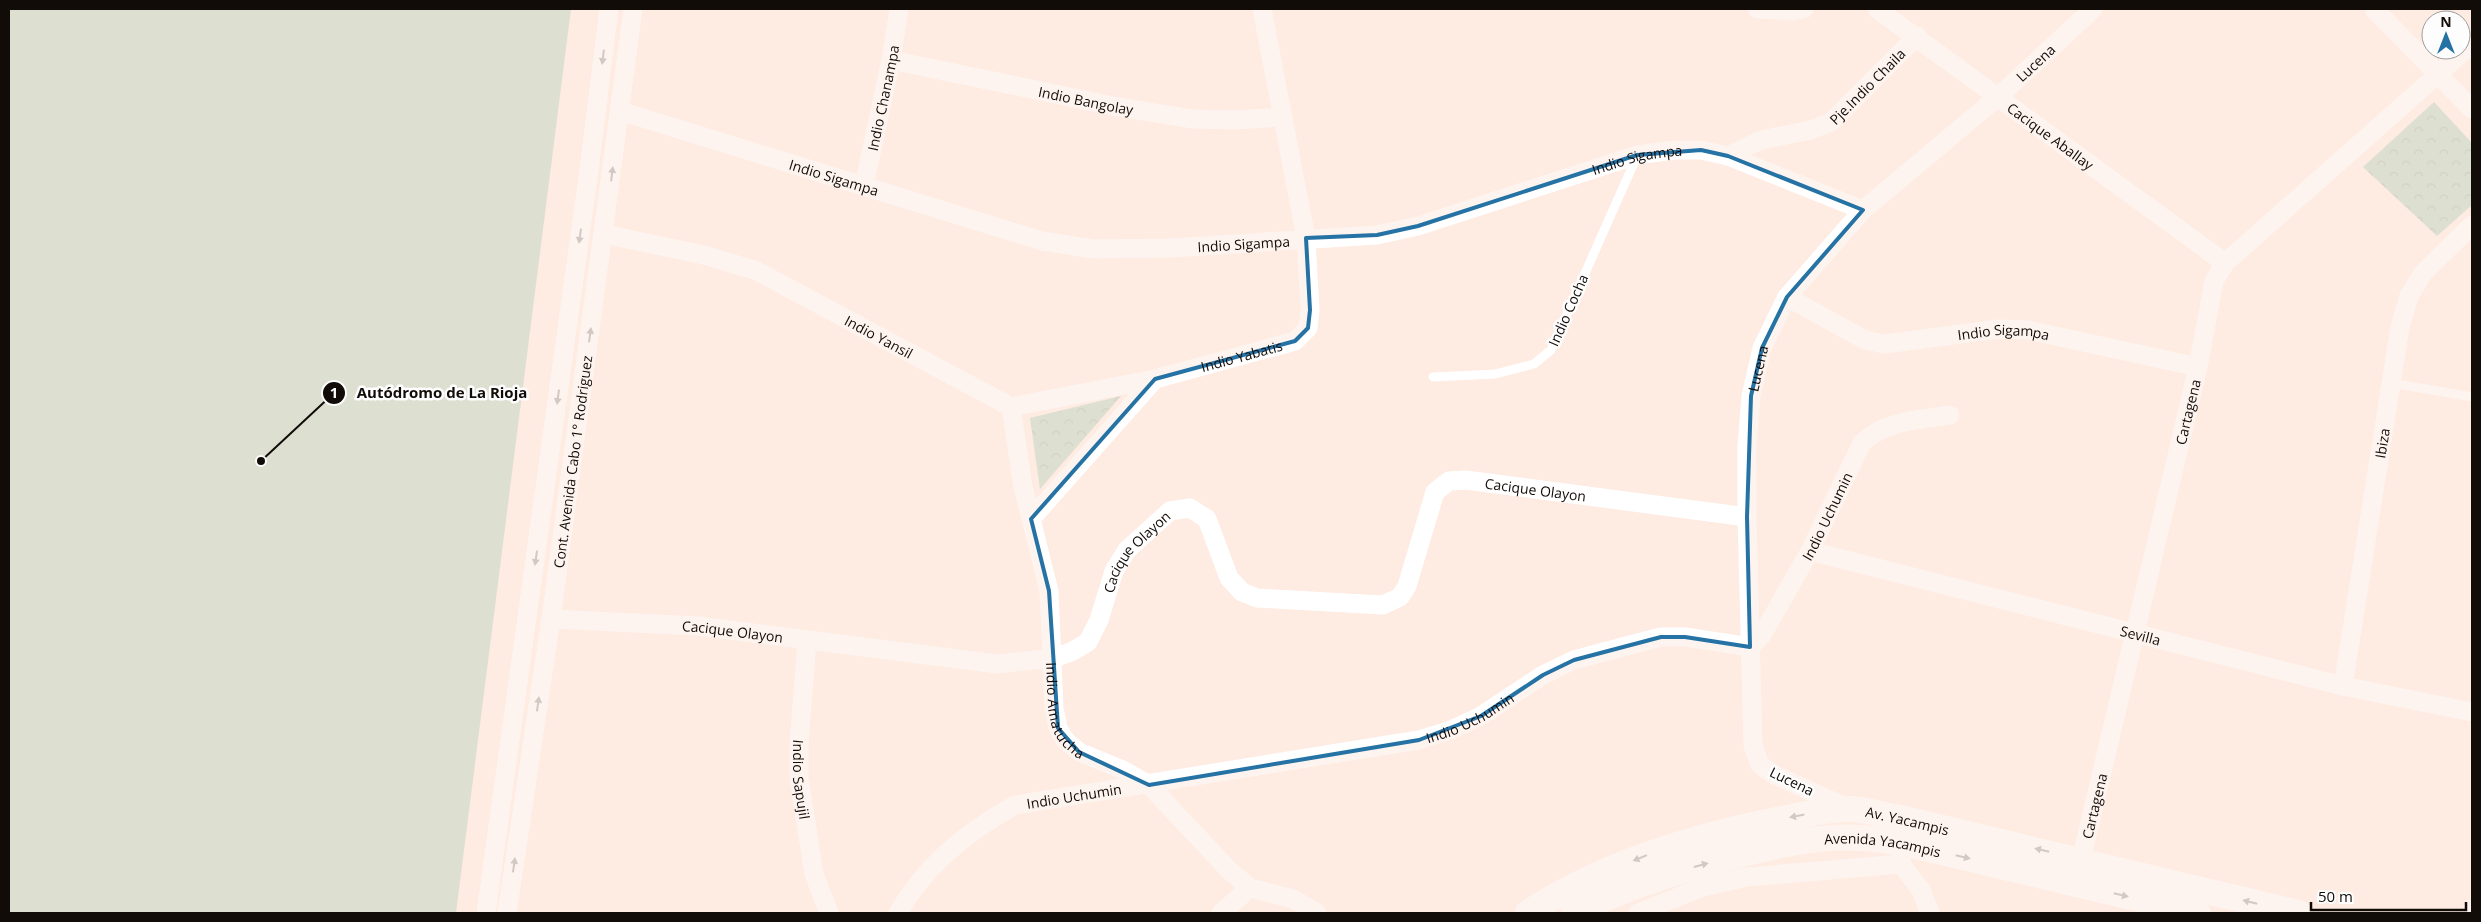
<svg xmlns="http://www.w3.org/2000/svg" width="2481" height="922" font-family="'Open Sans',sans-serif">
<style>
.park{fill:url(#park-crowns)}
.pitch{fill:#b7d1bd}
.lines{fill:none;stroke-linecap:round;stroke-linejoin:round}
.lane{stroke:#fff;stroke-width:9}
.street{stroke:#fff;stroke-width:19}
.secondary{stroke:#fff;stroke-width:26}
.oneway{fill:#a09e9d}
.marked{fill:none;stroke:#2572a5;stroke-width:4;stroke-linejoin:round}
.labels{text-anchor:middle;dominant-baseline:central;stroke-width:5;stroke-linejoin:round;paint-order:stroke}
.street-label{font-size:14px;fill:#120c09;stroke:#fdfdfd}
.leader{fill:none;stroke:#120c09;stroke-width:2}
.callout-dot{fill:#120c09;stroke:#fdfdfd;stroke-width:2}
.mark-label{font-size:15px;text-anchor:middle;font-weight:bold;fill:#fff}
.callout-label{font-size:15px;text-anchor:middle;font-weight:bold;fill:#120c09;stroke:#fdfdfd;stroke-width:5;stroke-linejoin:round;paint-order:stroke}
</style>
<defs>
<pattern id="park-crowns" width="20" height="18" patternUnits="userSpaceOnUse" patternTransform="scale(1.25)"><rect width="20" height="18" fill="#b7d1bd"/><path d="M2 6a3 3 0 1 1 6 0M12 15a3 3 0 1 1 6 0" fill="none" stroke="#9cb2a1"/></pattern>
</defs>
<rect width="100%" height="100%" fill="#feebe2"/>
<g class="park">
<polygon points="2434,102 2472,143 2472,205 2437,236 2363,167"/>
<polygon points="1121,396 1040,489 1030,418"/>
</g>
<polygon class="pitch" points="9,9 571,9 456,913 9,913"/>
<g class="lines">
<g class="lane">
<polyline points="1433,377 1495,374 1534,364 1551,350 1637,156"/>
<polyline points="2391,383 2472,397"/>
</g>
<g class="street">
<polyline points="1757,9 1792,11 1804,9"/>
<path id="s1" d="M1877 9 2225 263"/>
<polyline points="2374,9 2472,109"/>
<path id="s2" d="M891 60 1113 106 1192 119 1234 120 1283 117"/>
<path id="s3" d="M620 111 1042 241 1093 249 1171 248 1377 235 1418 226 1637 155 1674 150H1701L1728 156 1863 210"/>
<path id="s4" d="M1728 156 1761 140 1811 130 1831 122 1917 36"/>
<path id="s5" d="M864 186 891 60 899 9"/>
<path id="s6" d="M604 234 704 255 757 271 1011 407 1155 379 1295 341 1308 328 1310 310 1306 238 1262 9"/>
<path id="s7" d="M1787 297 1865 340 1885 344 1998 329 2028 330 2198 367"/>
<path id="s8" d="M1011 407 1023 487 1049 591 1054 708 1058 728 1065 740 1079 752 1123 770 1149 785 1229 870 1250 888 1293 899 1317 913"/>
<polyline points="1031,519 1155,379"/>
<path id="s9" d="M1810 551 2343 686 2472 712"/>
<path id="s10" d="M551 619 698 626 998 664 1053 658 1071 652 1088 642 1099 620 1114 571 1127 550 1170 511 1190 508 1207 519 1229 578 1242 592 1257 598 1383 605 1400 597 1407 586 1435 492 1449 481 1466 480 1747 517"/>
<path id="s11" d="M807 641 799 743V778L814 874 829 913"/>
<path id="s12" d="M2343 686 2400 327 2409 296 2423 273 2472 225"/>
<path id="s13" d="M1847 808 1775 775 1760 765 1753 746 1747 517V446L1751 396 1762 348 1787 297 1863 210 1999 96 2093 9"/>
<polyline points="1901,864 1921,890 1930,913"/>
<path id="s14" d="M2078 873 2198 367 2214 281 2225 263 2472 44"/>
<polyline points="486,913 589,170 609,9"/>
<path id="s15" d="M507 913 551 619 633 9"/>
<path id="s16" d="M898 913C925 865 968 831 1015 805L1419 740 1451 730 1481 716 1543 675 1574 660 1626 646 1661 637H1685L1750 647 1762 635 1810 551 1862 443C1886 420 1919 420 1950 415"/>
<polyline points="1221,913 1250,888"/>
<polyline points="1638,913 1703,887 1747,877 1901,864 1904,843"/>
<polyline points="2471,913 2472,909"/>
</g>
<g class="secondary">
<path id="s17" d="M1528 913C1602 864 1690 838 1776 820 1799 816 1824 809 1848 809 1865 809 1883 815 1900 818L2298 913"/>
<path id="s18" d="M1574 913C1623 888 1674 872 1728 858 1771 846 1817 835 1863 838 1877 839 1891 841 1904 843L2198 913"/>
</g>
</g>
<defs><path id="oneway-solid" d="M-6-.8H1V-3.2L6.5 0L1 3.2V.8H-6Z" transform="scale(1.25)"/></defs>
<g class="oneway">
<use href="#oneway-solid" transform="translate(603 57) rotate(97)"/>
<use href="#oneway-solid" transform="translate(612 174) rotate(-83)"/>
<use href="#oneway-solid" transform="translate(580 236) rotate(98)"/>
<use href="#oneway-solid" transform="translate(590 335) rotate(-82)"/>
<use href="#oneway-solid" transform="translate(558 397) rotate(98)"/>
<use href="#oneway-solid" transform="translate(536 558) rotate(98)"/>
<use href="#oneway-solid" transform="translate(538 704) rotate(-82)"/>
<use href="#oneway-solid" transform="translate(1797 816) rotate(169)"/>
<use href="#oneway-solid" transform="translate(2042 850) rotate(-167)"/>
<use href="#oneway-solid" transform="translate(1963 857) rotate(13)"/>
<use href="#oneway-solid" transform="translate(1640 858) rotate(158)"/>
<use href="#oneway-solid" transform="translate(514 865) rotate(-82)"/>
<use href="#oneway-solid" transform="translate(1701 865) rotate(-15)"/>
<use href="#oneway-solid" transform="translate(2121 895) rotate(13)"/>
<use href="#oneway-solid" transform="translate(2250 902) rotate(-166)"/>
</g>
<path d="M0 0H2481V922H0ZM1701 150 1728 156 1863 210 1787 297 1762 348 1751 396 1747 517 1750 647 1685 637H1661L1574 660 1543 675 1481 716 1419 740 1149 785 1079 752 1058 728 1049 591 1031 519 1155 379 1295 341 1308 328 1310 310 1306 238 1377 235 1418 226 1637 155Z" fill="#feebe2" fill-opacity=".55" fill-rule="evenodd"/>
<path class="marked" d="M1701 150 1728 156 1863 210 1787 297 1762 348 1751 396 1747 517 1750 647 1685 637H1661L1574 660 1543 675 1481 716 1419 740 1149 785 1079 752 1058 728 1049 591 1031 519 1155 379 1295 341 1308 328 1310 310 1306 238 1377 235 1418 226 1637 155Z"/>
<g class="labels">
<g class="street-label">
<text stroke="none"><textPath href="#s13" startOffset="916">Lucena</textPath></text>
<text stroke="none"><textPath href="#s4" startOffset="160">Pje.Indio Chaila</textPath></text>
<text stroke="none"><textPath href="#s5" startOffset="90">Indio Chanampa</textPath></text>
<text stroke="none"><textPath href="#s2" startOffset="199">Indio Bangolay</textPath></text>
<text stroke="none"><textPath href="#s1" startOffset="215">Cacique Aballay</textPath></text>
<text stroke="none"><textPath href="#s3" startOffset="1049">Indio Sigampa</textPath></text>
<text stroke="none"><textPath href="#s3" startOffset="224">Indio Sigampa</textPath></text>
<text stroke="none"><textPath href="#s3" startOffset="644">Indio Sigampa</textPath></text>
<text transform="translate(1568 310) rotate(-66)">Indio Cocha</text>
<text stroke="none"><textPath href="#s6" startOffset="296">Indio Yansil</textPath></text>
<text stroke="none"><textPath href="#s7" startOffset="229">Indio Sigampa</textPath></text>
<text stroke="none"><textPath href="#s6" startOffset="682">Indio Yabatis</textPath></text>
<text stroke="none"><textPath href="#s13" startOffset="496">Lucena</textPath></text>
<text stroke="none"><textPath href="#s14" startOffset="474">Cartagena</textPath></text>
<text stroke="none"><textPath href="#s12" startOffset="246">Ibiza</textPath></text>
<text stroke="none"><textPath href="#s15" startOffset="456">Cont. Avenida Cabo 1° Rodriguez</textPath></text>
<text stroke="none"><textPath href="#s10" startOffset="1202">Cacique Olayon</textPath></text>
<text stroke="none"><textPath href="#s16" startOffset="1078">Indio Uchumin</textPath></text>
<text stroke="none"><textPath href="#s10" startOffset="648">Cacique Olayon</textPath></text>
<text stroke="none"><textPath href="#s10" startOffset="182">Cacique Olayon</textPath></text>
<text stroke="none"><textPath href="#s9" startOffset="341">Sevilla</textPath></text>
<text stroke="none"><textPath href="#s8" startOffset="311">Indio Amatucha</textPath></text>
<text stroke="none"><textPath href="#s16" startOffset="626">Indio Uchumin</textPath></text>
<text stroke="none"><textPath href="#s11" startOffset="139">Indio Sapujil</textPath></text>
<text transform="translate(1792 781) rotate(26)">Lucena</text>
<text stroke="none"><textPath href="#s16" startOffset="221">Indio Uchumin</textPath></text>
<text stroke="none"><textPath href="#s14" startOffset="69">Cartagena</textPath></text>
<text stroke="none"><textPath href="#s17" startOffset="400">Av. Yacampis</textPath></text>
<text stroke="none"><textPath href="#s18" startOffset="321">Avenida Yacampis</textPath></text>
</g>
</g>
<path class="leader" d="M261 461L334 393"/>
<g class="callout-dot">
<circle cx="261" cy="461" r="5"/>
<circle cx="334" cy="393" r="12"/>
</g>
<g class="mark-label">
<text x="334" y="398">1</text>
</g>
<g class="callout-label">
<text x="442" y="398">Autódromo de La Rioja</text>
</g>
<rect width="2481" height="922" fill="none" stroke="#120c09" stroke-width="20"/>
<g transform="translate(2446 35)"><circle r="24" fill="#fdfdfd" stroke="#9f9d9b"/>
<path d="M0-4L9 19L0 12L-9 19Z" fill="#2572a5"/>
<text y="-8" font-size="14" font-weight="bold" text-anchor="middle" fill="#120c09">N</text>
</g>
<path d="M2311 902v8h155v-8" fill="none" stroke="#120c09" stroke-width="2.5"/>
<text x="2318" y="902" font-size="15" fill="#120c09" stroke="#fdfdfd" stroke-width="4" paint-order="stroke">50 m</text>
</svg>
